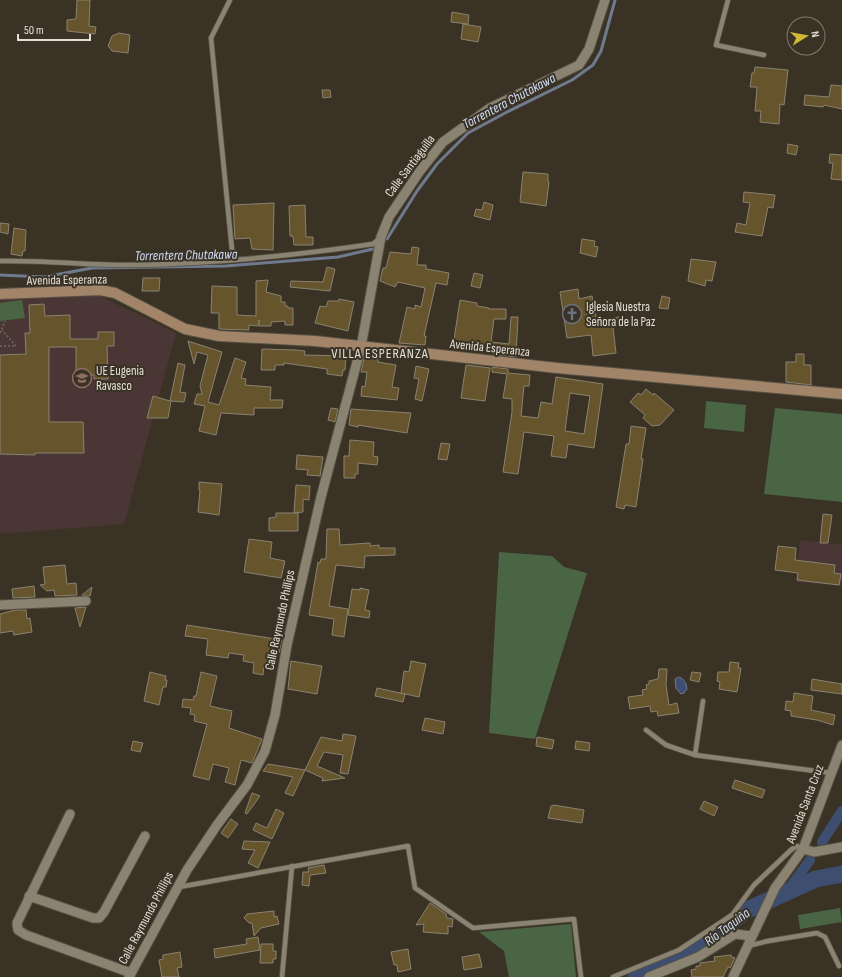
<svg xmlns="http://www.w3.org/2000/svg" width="842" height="977" font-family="'Sofia Sans Condensed',sans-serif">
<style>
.education{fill:#4a3634}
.green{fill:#496544}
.water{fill:#3e4e71;stroke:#707a8f}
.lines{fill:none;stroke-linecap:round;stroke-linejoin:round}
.stream{stroke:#707a8f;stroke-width:3}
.canal{stroke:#3e4e71;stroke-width:10}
.river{stroke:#3e4e71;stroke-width:17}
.building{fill:#66542c;stroke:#8a8271;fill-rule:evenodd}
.lane-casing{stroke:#575245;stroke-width:6}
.street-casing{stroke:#575245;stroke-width:11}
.secondary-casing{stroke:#575245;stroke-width:12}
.path{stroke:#716b5f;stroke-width:1.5;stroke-dasharray:2 2;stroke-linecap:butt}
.lane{stroke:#8b8372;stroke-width:4.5}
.street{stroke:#8b8372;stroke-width:9}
.secondary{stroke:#a28468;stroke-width:10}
.labels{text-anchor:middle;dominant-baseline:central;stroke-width:4;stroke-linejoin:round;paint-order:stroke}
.street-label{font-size:13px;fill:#e3dfd6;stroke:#3a3325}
.poi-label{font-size:13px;fill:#e3dfd6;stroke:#3a3325;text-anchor:start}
.water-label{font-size:14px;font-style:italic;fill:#d0dcf5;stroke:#3a3325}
.neighbourhood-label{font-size:14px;letter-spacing:1px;fill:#e3dfd6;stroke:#3a3325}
</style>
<rect width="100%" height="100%" fill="#3a3325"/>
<g class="education">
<polygon points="100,296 176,333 124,524 0,534 0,298"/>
<polygon points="800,540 842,545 842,586 796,582"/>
</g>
<g class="green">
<polygon points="22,300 25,318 0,321 0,303"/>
<polygon points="706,401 746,405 744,432 704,428"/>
<polygon points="775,408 842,414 842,502 764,494"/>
<polygon points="499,552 552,556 564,567 587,573 535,739 489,733"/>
<polygon points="840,908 842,922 800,929 798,915"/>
<polygon points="571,924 576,977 509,977 504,951 479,932"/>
</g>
<path class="water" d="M679 677C685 680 686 683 687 689L684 693 681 694 676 688 675 679Z"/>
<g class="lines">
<g class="stream">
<polyline points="387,239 417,191 437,164 468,133 507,112 572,80 593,65 601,51 615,0"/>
<polyline points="0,275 44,277 92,268 226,266 338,257 373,249"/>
</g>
<g class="canal">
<polyline points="822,842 842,811"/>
<polyline points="786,893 810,860"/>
</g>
<polyline class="river" points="636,977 701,947 745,911 816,879 842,874"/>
</g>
<g class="building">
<polygon points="77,0 90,0 89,26 96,27 95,34 67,31 67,20 76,19"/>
<polygon points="452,12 469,15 468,24 451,22"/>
<polygon points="463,24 481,27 478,42 461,39"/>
<polygon points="119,33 130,35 128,53 112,51 108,46 112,36"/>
<polygon points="755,67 788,70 784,105 780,104 779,124 760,122 761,111 755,111 757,87 750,87 752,73 754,73"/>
<polygon points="831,85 842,86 842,109 824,105 823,107 804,105 805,95 829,97"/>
<polygon points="322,90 330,90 331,97 323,98"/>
<polygon points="788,144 798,146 796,155 787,153"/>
<polygon points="830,154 842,155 842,180 831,179 833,163 829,163"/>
<polygon points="523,172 548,174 548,181 549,182 546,206 520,202"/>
<polygon points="744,192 775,195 773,208 768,207 762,236 735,232 737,223 746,225 750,203 743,202"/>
<polygon points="484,202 493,205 490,220 474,216 476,209 482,210"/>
<polygon points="274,203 273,250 252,249 250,238 235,239 233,205"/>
<polygon points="305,205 306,237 313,237 313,245 294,245 293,236 290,236 289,206"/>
<polygon points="0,223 9,224 8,234 0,232"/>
<polygon points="14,228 26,230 25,251 23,251 22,256 11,254"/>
<polygon points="582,239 595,241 594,246 598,247 596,257 580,253"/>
<polygon points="412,247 419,248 417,265 426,265 426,269 449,273 447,285 436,283 424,336 426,336 425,345 399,343 407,307 415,309 415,305 421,307 425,288 398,282 395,287 380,281 383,268 386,268 390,252 411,254"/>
<polygon points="691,259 716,262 712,281 706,280 705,286 688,281"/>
<polygon points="327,267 335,269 330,291 290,287 291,281 323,282"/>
<polygon points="474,273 483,275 480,288 471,286"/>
<polygon points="143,278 160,278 159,291 142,291"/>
<polygon points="268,280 266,292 281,296 281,302 285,302 285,306 288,306 288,308 293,308 293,325 285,325 285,321 271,322 271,326 259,326 259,320 258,326 249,325 249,330 219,329 219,313 211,313 212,286 237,287 237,315 256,316 256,281"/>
<polygon points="578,289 579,299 592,296 597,321 619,317 613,327 616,353 593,356 591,335 567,338 560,292"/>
<polygon points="662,296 670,298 668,309 659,308"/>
<polygon points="339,299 354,302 348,331 315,323 320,306 326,307 328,301 339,301"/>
<polygon points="460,300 477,303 477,306 489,308 489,309 506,309 506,319 494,319 491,342 509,344 511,317 518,317 516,357 493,354 493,352 453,346"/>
<polygon points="44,304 45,316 70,315 70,339 98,339 98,332 114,332 114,346 107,346 108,379 94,379 94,375 76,375 76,347 49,347 49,422 83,422 84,453 35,453 35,455 0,454 0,355 26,354 25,333 30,333 29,305"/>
<polygon points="188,341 222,352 208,402 219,405 235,358 246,362 241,378 246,379 245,385 271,387 270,400 283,400 282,408 254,408 254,415 221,413 216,435 199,431 205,406 194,404 197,394 202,394 200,386 208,355 197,352 194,364"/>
<polygon points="262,349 296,350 305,351 304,355 346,356 345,370 343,370 342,376 327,374 327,369 284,363 284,365 275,365 275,370 261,370"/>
<polygon points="796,354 804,354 804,365 811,365 811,385 786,382 786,362 796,362"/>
<polygon points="366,357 378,358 378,362 396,365 392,387 399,388 397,400 361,396 362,386 365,387 367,372 361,372 364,358"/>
<polygon points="178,363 185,365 180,392 186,393 184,402 171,401 168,418 147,418 153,396 170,401"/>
<polygon points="466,365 490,368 485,401 461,398"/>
<polygon points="416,366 429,369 422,401 415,399 419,379 414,378"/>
<path d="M492 367 508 369V373L530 375 529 386H524L521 416 538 418 541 402 552 404 556 377 603 384 594 448 568 444 566 458 551 456 554 436 524 432 518 474 503 472 512 412V399L503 398 507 374 492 372ZM570 393 590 396 584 434 565 431Z"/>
<polygon points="646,389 653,395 654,393 674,410 660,425 652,426 643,418 645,415 630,402 638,393 641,395"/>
<polygon points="331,408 338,409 335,422 328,420"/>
<polygon points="351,409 411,413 407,433 358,425 358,427 349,425"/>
<polygon points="631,426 646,428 641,459 643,459 636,507 625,505 624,509 616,507 626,444 629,444"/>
<polygon points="350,440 374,442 373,456 378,457 377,465 358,463 358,474 355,474 355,478 344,478 344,456 349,456"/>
<polygon points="441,443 450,444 447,460 438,459"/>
<polygon points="297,455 323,457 320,476 307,475 308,470 296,469"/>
<polygon points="199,482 222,484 219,515 198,512 200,490 199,490"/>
<polygon points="296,485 310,486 309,500 303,499 303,512 294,513"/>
<polygon points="276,513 298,513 298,531 269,531 269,518 276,517"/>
<polygon points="823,514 832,515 828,543 820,543"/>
<polygon points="327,529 339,529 340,545 370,543 370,546 379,545 379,548 395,548 395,555 365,556 364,568 336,565 329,606 348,609 344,637 332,635 334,619 309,615 318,562 320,563 321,559 326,559"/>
<polygon points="249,539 272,542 270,558 285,561 281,578 244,572"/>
<polygon points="778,546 796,548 795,560 835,565 834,573 841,574 839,585 797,580 798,573 775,570"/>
<polygon points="65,565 67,584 76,583 77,595 55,596 54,590 47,591 40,585 45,584 43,567"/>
<polygon points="34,586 35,597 13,598 12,589"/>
<polygon points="92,587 90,596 82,595"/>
<polygon points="360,588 369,590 365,610 370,611 369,618 348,615 352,589 360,590"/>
<polygon points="86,607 80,627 75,608"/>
<polygon points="15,610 26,610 27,619 30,618 32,632 14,635 13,631 0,633 0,614"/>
<polygon points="187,625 282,640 279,653 273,652 270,667 264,666 263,675 253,673 254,663 243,661 244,655 229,653 228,658 206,655 208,639 185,636"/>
<polygon points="291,661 322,666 317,694 288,689"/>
<polygon points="411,661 426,664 419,697 401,693 404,671 409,672"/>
<polygon points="730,662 739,663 738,668 741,668 737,692 719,689 720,682 717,681 718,672 729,672"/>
<polygon points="659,669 667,669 666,685 669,705 677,703 679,713 658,716 657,711 651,712 650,706 630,709 628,697 643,695 642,690 647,689 646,685 649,684 649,681 658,679"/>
<polygon points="150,672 166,676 165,680 167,680 166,687 163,687 159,705 144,701"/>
<polygon points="201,672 217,676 210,706 232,711 229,728 262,739 252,763 241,760 235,785 225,782 229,768 213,764 209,780 193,776 207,724 194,721 195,715 190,714 191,708 182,707 183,699 193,700 194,696 196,696"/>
<polygon points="692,672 701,673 699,682 690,680"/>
<polygon points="812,679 842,684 842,694 811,690"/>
<polygon points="377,688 405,694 403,702 375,696"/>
<polygon points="794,693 813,696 811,710 835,715 833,725 817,720 791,716 791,711 785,710 786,701 793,702"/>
<polygon points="425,718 445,722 443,734 422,730"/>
<polygon points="343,734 356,736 348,774 340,773 343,755 324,752 317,766 345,778 322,781 323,778 305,770 321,737 342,741"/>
<polygon points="537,737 554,740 552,749 536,746"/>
<polygon points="133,741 143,743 140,752 131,750"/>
<polygon points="576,741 590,743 589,751 575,749"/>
<polygon points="268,764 305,770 293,796 285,793 293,777 263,771"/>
<polygon points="735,780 765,790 762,798 732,788"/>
<polygon points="252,793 260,796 247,814 245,813"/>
<polygon points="704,801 718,807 714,816 700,809"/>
<polygon points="553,805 584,810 582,823 548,818 551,806 553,806"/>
<polygon points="276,809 284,813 272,839 253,830 256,823 267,828"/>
<polygon points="231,819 238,824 228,838 221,833"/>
<polygon points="244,841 270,842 258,868 248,863 255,850 242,849"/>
<polygon points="324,865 326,873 310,875 309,886 302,885 303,872 309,872 308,868"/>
<polygon points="430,903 446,914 447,918 453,919 452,927 448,926 448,934 423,932 424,924 416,925"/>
<polygon points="274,911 274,917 277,916 279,924 261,928 254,936 252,923 249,923 244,918 247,914"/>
<polygon points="258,937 260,950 215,958 214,949 247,944 246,939"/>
<polygon points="261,944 273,944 273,951 276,951 276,959 273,959 273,963 260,963"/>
<polygon points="408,949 411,969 398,972 397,965 394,965 391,952"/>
<polygon points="180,952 182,967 177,968 179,977 162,977 159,960 163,959 163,955"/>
<polygon points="479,954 482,967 464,970 462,957"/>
<polygon points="731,955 732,957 735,958 730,968 728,967 723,977 692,977 691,970 696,969 696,966 700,966 700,963 715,961 714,957"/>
</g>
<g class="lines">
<defs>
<g id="lane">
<polyline points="230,0 211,38 233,260"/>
<polyline points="728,0 716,45 764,55"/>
<path d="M0 261C43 260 85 265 128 265 210 264 292 256 373 244L380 238"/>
<polyline points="646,730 666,745 695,755 831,773"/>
<polyline points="695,755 703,701"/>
<polyline points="179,887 408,846 415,888 473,928 574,919 581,977"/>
<polyline points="748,946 768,941 817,933 825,937 839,966"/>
<polyline points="282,977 292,866"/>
<polyline points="613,977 679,950 732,915 754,885 792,849 797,846 803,849"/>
</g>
<g id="street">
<polyline points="0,605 86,601"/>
<polyline points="70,814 17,923 18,930 26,935 131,973"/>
<polyline points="803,849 814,852 842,847"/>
<polyline points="29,896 93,918 99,918 104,912 145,836"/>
<polyline points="129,977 187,870 217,825 247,785 265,751 275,715 287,645 321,497 361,347 381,237 389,217 420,171 443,142 490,108 579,65 589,49 605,0"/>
<polyline points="649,977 698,957 735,934 751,936"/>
<polyline points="733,977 775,888 803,849 842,745"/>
</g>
<polyline id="secondary" points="0,294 100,290 115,293 185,329 219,336 315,341 557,368 842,394"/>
</defs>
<use href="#lane" class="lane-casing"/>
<use href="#street" class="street-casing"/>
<use href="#secondary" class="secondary-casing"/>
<g class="path">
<polyline points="0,333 5,321"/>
<polyline points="0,346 16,346 2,330"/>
</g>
<use href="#lane" class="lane"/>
<use href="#street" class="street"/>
<use href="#secondary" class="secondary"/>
</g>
<defs>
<symbol id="church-ring" viewBox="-11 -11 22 22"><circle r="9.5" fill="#3a3325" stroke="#6b7280" stroke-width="1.5"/><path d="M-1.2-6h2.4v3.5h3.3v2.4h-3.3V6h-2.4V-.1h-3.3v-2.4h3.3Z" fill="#6b7280"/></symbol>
<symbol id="school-ring" viewBox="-11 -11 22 22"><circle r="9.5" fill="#3a3325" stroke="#8d6e63" stroke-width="1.5"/><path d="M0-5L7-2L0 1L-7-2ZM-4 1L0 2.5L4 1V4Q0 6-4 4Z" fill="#8d6e63"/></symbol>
</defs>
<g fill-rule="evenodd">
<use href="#church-ring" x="561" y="303" width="22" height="22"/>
<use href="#school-ring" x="71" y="367" width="22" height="22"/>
</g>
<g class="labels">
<g class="street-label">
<text transform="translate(410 166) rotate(-53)">Calle Santiaguilla</text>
<text transform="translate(67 280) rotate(-1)">Avenida Esperanza</text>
<text transform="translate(490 348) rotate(6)">Avenida Esperanza</text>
<text transform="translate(280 620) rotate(-78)">Calle Raymundo Phillips</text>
<text transform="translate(805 804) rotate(-69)">Avenida Santa Cruz</text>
<text transform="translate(146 918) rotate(-62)">Calle Raymundo Phillips</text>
</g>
<g class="poi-label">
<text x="586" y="307">Iglesia Nuestra<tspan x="586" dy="15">Señora de la Paz</tspan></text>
<text x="96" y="371">UE Eugenia<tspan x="96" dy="15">Ravasco</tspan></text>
</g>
<g class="water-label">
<text transform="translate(509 101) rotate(-28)">Torrentera Chutakawa</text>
<text transform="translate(186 255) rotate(-1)">Torrentera Chutakawa</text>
<text transform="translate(727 927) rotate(-37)">Río Taquiña</text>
</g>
<g class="neighbourhood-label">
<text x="380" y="353">VILLA ESPERANZA</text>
</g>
</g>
<g transform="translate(806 36) rotate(79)"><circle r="19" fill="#3a3325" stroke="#7e786c"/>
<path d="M0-3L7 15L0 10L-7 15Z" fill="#d0b736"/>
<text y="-6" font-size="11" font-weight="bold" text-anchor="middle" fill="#e3dfd6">N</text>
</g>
<path d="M18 34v6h72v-6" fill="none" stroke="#e3dfd6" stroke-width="2"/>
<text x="24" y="34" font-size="12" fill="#e3dfd6" stroke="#3a3325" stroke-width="3" paint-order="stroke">50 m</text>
</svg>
